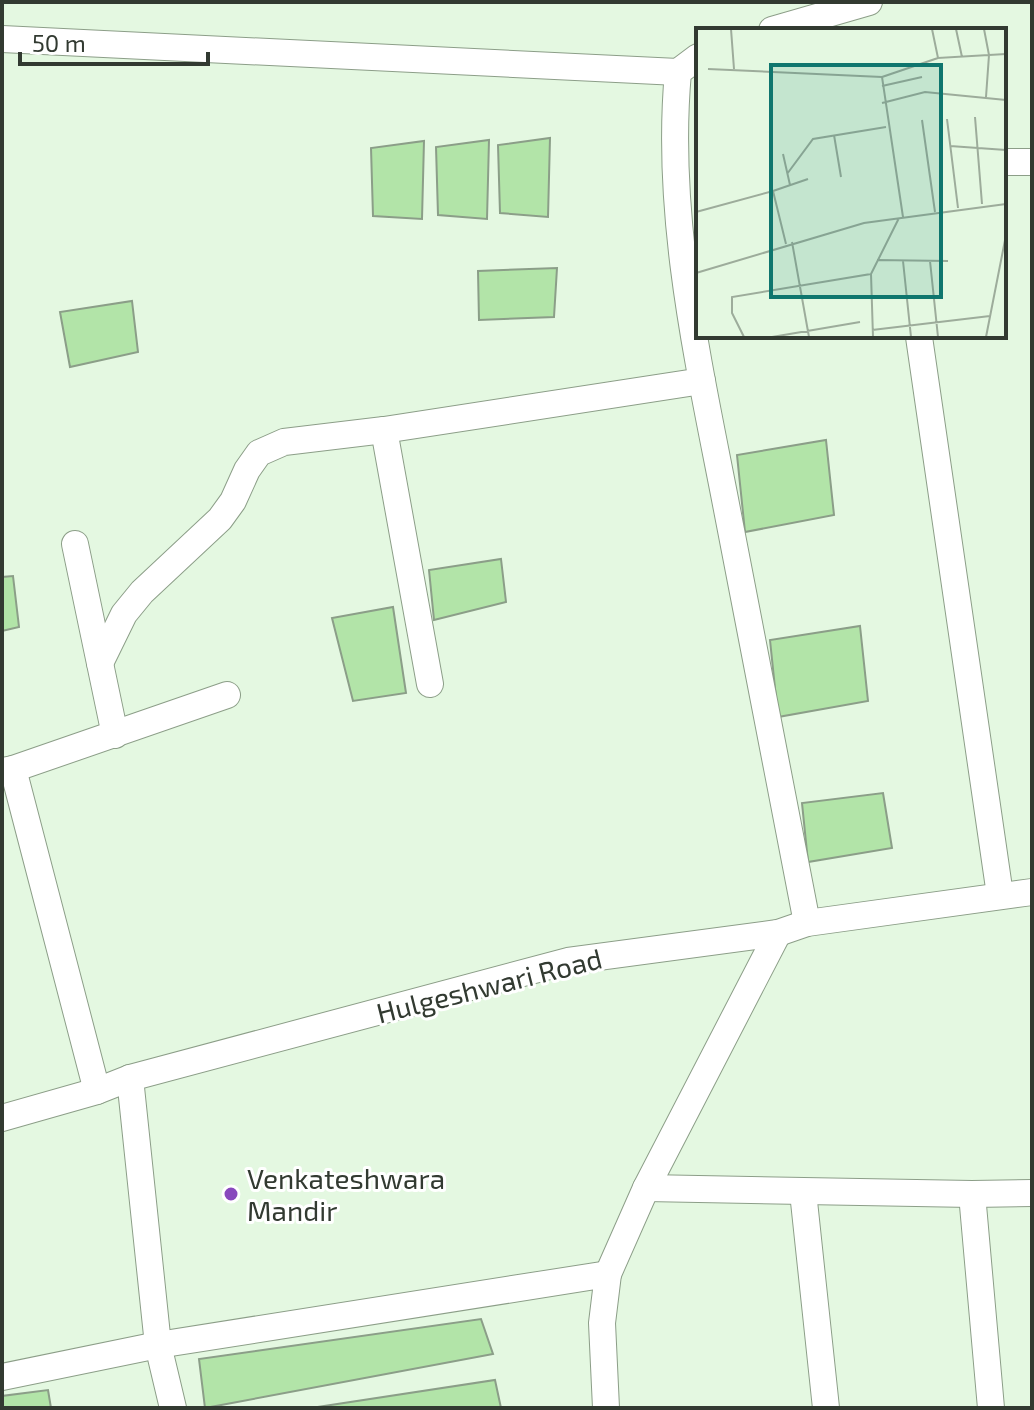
<svg xmlns="http://www.w3.org/2000/svg" width="1034" height="1410" font-family="'Exo 2',sans-serif">
<style>
.building{fill:#b2e4a8;stroke:#8b9e88;stroke-width:2}
.lines{fill:none;stroke-linecap:round;stroke-linejoin:round}
.minor-casing{stroke:#8c9e88;stroke-width:28}
.minor{stroke:#fff;stroke-width:26}
.poi-dot{fill:#8848bd;stroke:#fff;stroke-width:3}
.labels{text-anchor:middle;dominant-baseline:central;stroke-width:6;stroke-linejoin:round;paint-order:stroke}
.street-label{font-size:28px;fill:#323a31;stroke:#fff}
.poi-label{font-size:28px;fill:#323a31;stroke:#fff;text-anchor:start}
.inset-road{fill:none;stroke:#9dac9b;stroke-width:2}
.view{fill:#0f766e;fill-opacity:0.15;stroke:#0f766e;stroke-width:4}
.inset-edge{fill:none;stroke:#323a31;stroke-width:4}
</style>
<rect width="100%" height="100%" fill="#e4f8e1"/>
<g class="building">
<polygon points="550,138 548,217 500,213 498,145"/>
<polygon points="489,140 487,219 438,215 436,147"/>
<polygon points="424,141 422,219 373,216 371,148"/>
<polygon points="557,268 554,317 479,320 478,271"/>
<polygon points="132,301 138,352 70,367 60,312"/>
<polygon points="826,440 834,515 745,532 737,455"/>
<polygon points="501,559 506,602 434,620 429,570"/>
<polygon points="13,576 19,627 2,631 2,577"/>
<polygon points="393,607 406,693 353,701 332,618"/>
<polygon points="860,626 868,701 778,717 770,640"/>
<polygon points="883,793 892,848 808,862 802,803"/>
<polygon points="481,1319 493,1354 205,1408 199,1359"/>
<polygon points="495,1380 501,1408 311,1408"/>
<polygon points="48,1390 51,1408 2,1408 2,1396"/>
</g>
<g class="lines">
<defs>
<g id="minor">
<polyline points="772,30 869,2"/>
<polyline points="2,39 678,72"/>
<path d="M698 57 678 72C665 213 697 356 724 494 752 637 779 780 807 923"/>
<polyline points="1004,162 1032,162"/>
<polyline points="919,337 1000,895"/>
<polyline points="384,430 430,684"/>
<polyline points="75,544 115,735"/>
<polyline points="100,663 124,614 142,592 220,519 233,501 247,470 259,453 284,442 384,430 702,381"/>
<polyline points="13,769 227,695"/>
<polyline points="2,771 13,769 97,1091"/>
<polyline points="130,1078 158,1345 173,1408"/>
<polyline points="2,1118 97,1091 130,1078 568,961 778,933 807,923 1032,892"/>
<polyline points="646,1188 972,1194 1032,1193"/>
<polyline points="803,1192 826,1408"/>
<polyline points="972,1194 991,1408"/>
<polyline points="608,1274 646,1188 778,933"/>
<polyline points="2,1377 158,1345 608,1274 602,1323 606,1408"/>
</g>
</defs>
<use href="#minor" class="minor-casing"/>
<use href="#minor" class="minor"/>
</g>
<circle class="poi-dot" cx="231" cy="1194" r="8"/>
<g class="labels">
<g class="street-label">
<text transform="translate(489 985) rotate(-14)">Hulgeshwari Road</text>
</g>
<g class="poi-label">
<text x="247" y="1178">Venkateshwara<tspan x="247" dy="32">Mandir</tspan></text>
</g>
</g>
<g transform="translate(696 28)">
<rect width="310" height="310" fill="#e4f8e1"/>
<path class="inset-road" d="M35 1 38 41M236 1 242 30 310 26M260 1 266 29M288 1 293 27 290 69M12 41 186 49M186 58 226 49M186 75 229 64 310 72M279 89 286 176M251 91 262 180M226 92 239 184M138 107 145 149M254 118 310 122M87 126 94 157M91 146 117 111 190 99M77 163 112 151M0 184 77 163 90 216M207 189 186 49 242 30M96 214 113 309M181 232 252 233M207 233 215 309M234 233 242 309M0 245 168 195 310 176M175 246 203 190M176 302 294 288M48 309 36 285V269L175 246 177 309M76 309 164 294M290 309 310 207"/>
<path class="view" d="M75 37H245V269H75Z"/>
<rect width="310" height="310" class="inset-edge"/>
</g>
<rect width="1034" height="1410" fill="none" stroke="#323a31" stroke-width="8"/>
<path d="M20 52v12h188v-12" fill="none" stroke="#323a31" stroke-width="4"/>
<text x="32" y="52" font-size="24" fill="#323a31" stroke="#ffffff" stroke-width="6" paint-order="stroke">50 m</text>
</svg>
